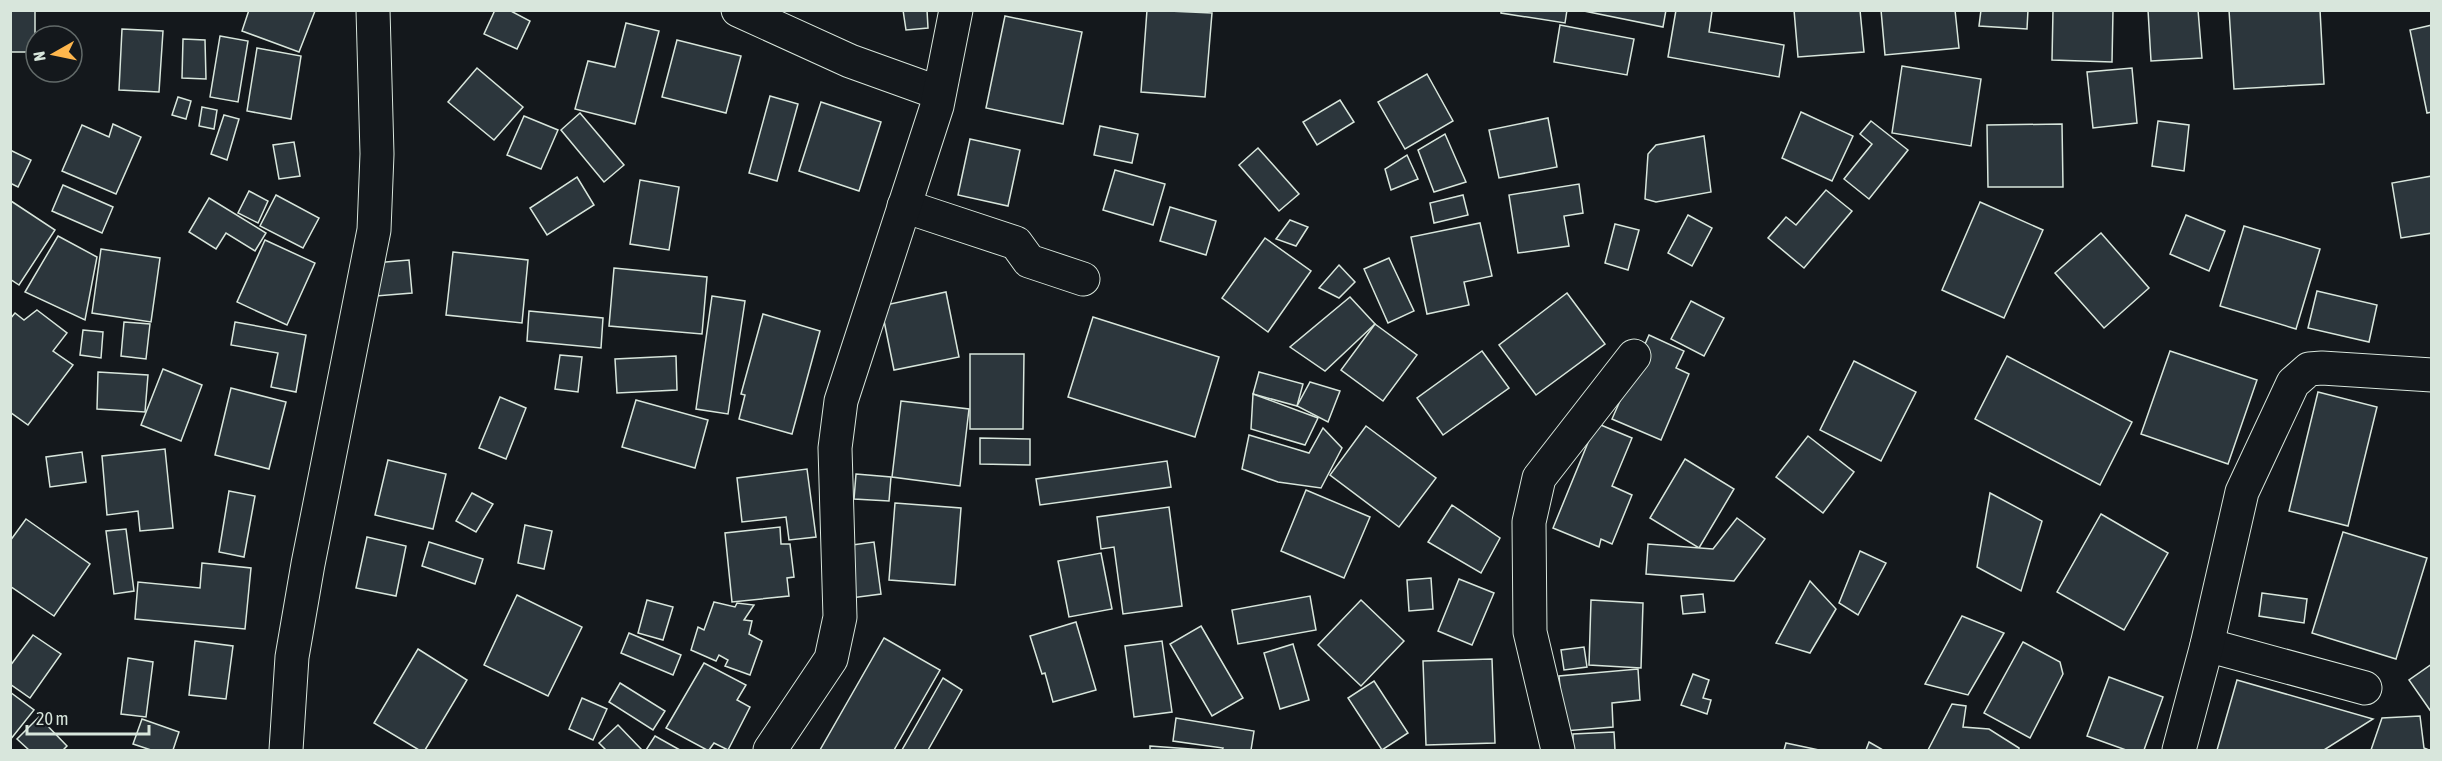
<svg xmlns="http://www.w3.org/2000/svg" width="2442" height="761" font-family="'Asap Condensed',sans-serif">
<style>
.building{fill:#2c363c;stroke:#d8e6dc;stroke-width:1.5}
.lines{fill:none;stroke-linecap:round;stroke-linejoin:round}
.minor-casing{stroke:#d8e6dc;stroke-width:35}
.minor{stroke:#14181c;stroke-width:33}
</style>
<rect width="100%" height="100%" fill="#14181c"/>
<g class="building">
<rect x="10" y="10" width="25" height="42"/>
<polygon points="249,10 314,10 315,11 299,52 242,31"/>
<polygon points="495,10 509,10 530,21 517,49 484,34"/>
<polygon points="903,10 927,10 928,28 906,30"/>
<polygon points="1147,10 1212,13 1205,97 1141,92"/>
<polygon points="1501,10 1567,10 1565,23 1501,13"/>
<polygon points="1579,10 1666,10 1663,27"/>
<polygon points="1676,10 1712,11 1709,32 1784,45 1779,77 1668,57"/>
<polygon points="1794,10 1860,10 1864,52 1798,57"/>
<polygon points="1881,10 1955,10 1959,48 1885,55"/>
<polygon points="1981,10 2028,10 2027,29 1979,26"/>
<polygon points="2053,10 2113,10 2112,62 2052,60"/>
<polygon points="2148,10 2198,10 2202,58 2151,61"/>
<polygon points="2229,10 2320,10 2324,84 2234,89"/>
<polygon points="1005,16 1082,32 1063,124 986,108"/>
<polygon points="626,23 659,31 635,124 575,109 588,61 615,67"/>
<polygon points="1560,25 1634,39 1627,75 1554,62"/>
<polygon points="2432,25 2432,112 2427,113 2410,30"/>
<polygon points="122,29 163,31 159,92 119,90"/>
<polygon points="220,36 248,41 238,102 210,97"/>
<polygon points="183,39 205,40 206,79 182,78"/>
<polygon points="677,40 741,56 726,113 662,97"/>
<polygon points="257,48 301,56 291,119 247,111"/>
<polygon points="1902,66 1981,79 1971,146 1892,133"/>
<polygon points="477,68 523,107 494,140 448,102"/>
<polygon points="2132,68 2137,123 2093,128 2087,72"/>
<polygon points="1427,74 1453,121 1405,149 1378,102"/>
<polygon points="770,96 798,104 777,181 749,173"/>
<polygon points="178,97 191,101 186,119 172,115"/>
<polygon points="1340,100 1354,122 1317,145 1303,122"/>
<polygon points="821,102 881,122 859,191 799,171"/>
<polygon points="202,107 217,110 214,129 199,126"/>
<polygon points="1801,112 1853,136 1832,181 1782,158"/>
<polygon points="580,113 624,165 604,182 561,130"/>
<polygon points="224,115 239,119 227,160 211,154"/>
<polygon points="524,116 558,130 541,169 507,155"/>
<polygon points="1548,118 1557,167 1499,178 1489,130"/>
<polygon points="1871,121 1908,150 1869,199 1844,179 1872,144 1860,134"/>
<polygon points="2158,121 2189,125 2184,171 2152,166"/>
<polygon points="113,124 141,137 116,194 62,171 82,125 109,137"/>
<polygon points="2062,124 2063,187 1988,187 1987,125"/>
<polygon points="1100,126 1138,134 1132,163 1094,155"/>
<polygon points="1445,134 1466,182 1434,192 1418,150"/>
<polygon points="1704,136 1711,192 1656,202 1645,199 1648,154 1656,145"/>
<polygon points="970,139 1020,150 1008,206 958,195"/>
<polygon points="294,142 300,176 279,179 273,145"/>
<polygon points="1258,148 1299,194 1279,211 1239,165"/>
<polygon points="10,150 31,160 18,187 10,183"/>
<polygon points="1407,155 1418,179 1391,190 1385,169"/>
<polygon points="1115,170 1165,184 1153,225 1103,210"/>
<polygon points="2432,176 2432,233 2401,238 2392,183"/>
<polygon points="577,177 594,205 547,235 530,208"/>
<polygon points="640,180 679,187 669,250 630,244"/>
<polygon points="1579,184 1583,213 1564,216 1569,246 1518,253 1509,195"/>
<polygon points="63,185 113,207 102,233 52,211"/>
<polygon points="1826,190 1852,211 1804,268 1768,238 1786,217 1796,225"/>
<polygon points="249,191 268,201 258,223 238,213"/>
<polygon points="276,195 319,218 303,248 260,226"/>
<polygon points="1463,195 1468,215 1434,223 1430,203"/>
<polygon points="209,198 266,233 255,251 226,233 216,249 189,232"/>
<polygon points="11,201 55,230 19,285 10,279"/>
<polygon points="1980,202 2043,230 2004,318 1942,290"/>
<polygon points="1170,207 1216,221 1206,255 1160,241"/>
<polygon points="1688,215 1712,228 1692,266 1668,253"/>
<polygon points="2186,215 2225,231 2209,271 2170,254"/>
<polygon points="1290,220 1308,227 1296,246 1276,239"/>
<polygon points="1480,223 1492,276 1464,282 1469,305 1427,314 1411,237"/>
<polygon points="1615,224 1639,230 1628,270 1605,263"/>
<polygon points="2244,226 2320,249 2296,329 2220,306"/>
<polygon points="2101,233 2149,288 2104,328 2055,273"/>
<polygon points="58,236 97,257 85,320 25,292"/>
<polygon points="1265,238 1311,271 1268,332 1222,298"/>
<polygon points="265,240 315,263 287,325 237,302"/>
<polygon points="101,249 160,258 151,322 92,313"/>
<polygon points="453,252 528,260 522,323 446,315"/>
<polygon points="1389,258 1414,311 1388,323 1364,269"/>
<polygon points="409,260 412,293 376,296 374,263"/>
<polygon points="1339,265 1355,282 1339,298 1319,288"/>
<polygon points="614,268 707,277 702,334 609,326"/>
<polygon points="2317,291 2377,305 2369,342 2308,328"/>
<polygon points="946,292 959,357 894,370 881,306"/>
<polygon points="1567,293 1605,344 1536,395 1499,345"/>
<polygon points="712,296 745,301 728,414 696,409"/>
<polygon points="1350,297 1375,324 1325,371 1290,347"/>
<polygon points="1691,301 1724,318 1704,356 1671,339"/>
<polygon points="37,310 67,333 53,351 73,365 28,425 10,412 10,319 15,313 24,320"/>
<polygon points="529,311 603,318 601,348 527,341"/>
<polygon points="763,314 820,331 792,434 739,419 745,395 741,394"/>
<polygon points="1093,317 1219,357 1195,437 1068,397"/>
<polygon points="124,322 150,324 146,359 121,356"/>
<polygon points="235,322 306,335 296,392 271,387 278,353 231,345"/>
<polygon points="1375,324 1417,355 1383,401 1341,370"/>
<polygon points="83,330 103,332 101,358 80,355"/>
<polygon points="1649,335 1684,351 1676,368 1689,374 1661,440 1612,419"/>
<polygon points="1482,351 1509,388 1443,435 1417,398"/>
<polygon points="2170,351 2257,380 2228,464 2141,434"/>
<polygon points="970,354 1024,354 1023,429 970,429"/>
<polygon points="560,355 582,357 578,392 555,389"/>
<polygon points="676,356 677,390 617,393 615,359"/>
<polygon points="2007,356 2132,422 2100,485 1975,419"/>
<polygon points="1854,361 1916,392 1881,461 1820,430"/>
<polygon points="163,369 202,385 181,441 141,425"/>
<polygon points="98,372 148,375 145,412 97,409"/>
<polygon points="1259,372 1303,384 1297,406 1253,394"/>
<polygon points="1310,382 1340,391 1328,422 1297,406"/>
<polygon points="231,388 286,402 269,469 215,455"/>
<polygon points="2318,392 2377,407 2348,526 2289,511"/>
<polygon points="1253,394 1318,418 1305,445 1251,429"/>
<polygon points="500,397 526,408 506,459 479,448"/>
<polygon points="636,400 708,420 695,468 622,447"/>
<polygon points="901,401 969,409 960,486 892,477"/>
<polygon points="1596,423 1632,438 1612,486 1632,495 1612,544 1601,539 1599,547 1553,528"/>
<polygon points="1366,426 1436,478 1399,527 1330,475"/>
<polygon points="1323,428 1342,448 1321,488 1278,482 1242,469 1249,435 1309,453"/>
<polygon points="1808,436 1854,472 1823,513 1776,477"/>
<polygon points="980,438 1030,439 1030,465 980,464"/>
<polygon points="165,449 173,528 140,531 138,511 107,515 102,456"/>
<polygon points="82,452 86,482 50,487 46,457"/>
<polygon points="1685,459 1734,489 1699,548 1650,518"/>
<polygon points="388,460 446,474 433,529 375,515"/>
<polygon points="1167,461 1171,487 1040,505 1036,479"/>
<polygon points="807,469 816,537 789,540 786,517 742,522 737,478"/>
<polygon points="856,474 891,477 889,501 854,499"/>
<polygon points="1306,490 1370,517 1344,578 1281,551"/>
<polygon points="229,491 255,496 244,557 219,552"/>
<polygon points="472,493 493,504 476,532 456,521"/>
<polygon points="1990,493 2042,521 2021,591 1977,567"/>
<polygon points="895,503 961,508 955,585 889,580"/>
<polygon points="1452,505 1500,538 1481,573 1428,542"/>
<polygon points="1169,507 1182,606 1123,614 1114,547 1101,549 1097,517"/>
<polygon points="2101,514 2168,553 2124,630 2057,592"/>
<polygon points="1737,518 1765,539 1734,581 1646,574 1648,544 1713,549"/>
<polygon points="26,519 90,564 54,616 10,586 10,541"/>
<polygon points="525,525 552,531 544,569 518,563"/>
<polygon points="780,527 781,544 790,544 794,577 787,578 789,596 732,602 725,533"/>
<polygon points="126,529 134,591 114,594 106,531"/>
<polygon points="2343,532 2427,558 2396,659 2312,633"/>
<polygon points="367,537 406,546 396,596 356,588"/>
<polygon points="429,542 483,559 475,584 422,566"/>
<polygon points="874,542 881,594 851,598 845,546"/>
<polygon points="1860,551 1886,563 1858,615 1839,603"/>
<polygon points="1101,553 1112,609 1069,617 1058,561"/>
<polygon points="202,563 251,568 245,629 135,619 138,582 200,588"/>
<polygon points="1431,578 1433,609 1409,611 1407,580"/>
<polygon points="1459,579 1494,593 1472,645 1438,631"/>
<polygon points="1810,581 1836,609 1810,653 1776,643"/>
<polygon points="2262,593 2307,599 2304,623 2259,616"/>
<polygon points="1703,594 1705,612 1683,614 1681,596"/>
<polygon points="517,595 582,627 548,696 484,665"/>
<polygon points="1310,596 1316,630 1238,644 1232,610"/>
<polygon points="647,600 673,607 663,640 638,633"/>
<polygon points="1361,600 1404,641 1361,686 1318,645"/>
<polygon points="1591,600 1643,603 1641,668 1589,665"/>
<polygon points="714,602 735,607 737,603 754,605 744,620 752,621 749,634 762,641 750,675 725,666 728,660 719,655 716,661 691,650 698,627 704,630"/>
<polygon points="1962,616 2004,633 1968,695 1925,684"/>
<polygon points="1076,622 1096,690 1053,702 1045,673 1042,674 1030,636"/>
<polygon points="1201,626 1243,698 1212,716 1170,644"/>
<polygon points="629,633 681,655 673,675 621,653"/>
<polygon points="33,635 61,654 30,698 10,684 10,666"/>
<polygon points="884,638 940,670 894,750 820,750"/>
<polygon points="195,641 233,646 226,699 189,695"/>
<polygon points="1162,641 1172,712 1134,717 1125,646"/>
<polygon points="2023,642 2060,662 2063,674 2030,738 1984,713"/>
<polygon points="1293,644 1309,700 1280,709 1264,653"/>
<polygon points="1584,647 1587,667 1564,670 1561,650"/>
<polygon points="418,649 467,680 425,750 419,750 374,723"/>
<polygon points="128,658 153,662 146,717 121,714"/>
<polygon points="1492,659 1495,743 1426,745 1423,661"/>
<polygon points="704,663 746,685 737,700 750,707 728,750 714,743 709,750 707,750 666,728"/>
<polygon points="2432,664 2432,713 2409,680"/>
<polygon points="1638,669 1640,700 1612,703 1613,727 1564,731 1559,676"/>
<polygon points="1693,674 1709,680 1703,698 1711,700 1707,714 1681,705"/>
<polygon points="2109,677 2163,697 2144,750 2126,750 2087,736"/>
<polygon points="943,678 962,690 928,750 902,750"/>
<polygon points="2237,680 2373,719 2324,750 2217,750"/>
<polygon points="1374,681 1408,733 1382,750 1348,698"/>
<polygon points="620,683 665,711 653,730 609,702"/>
<polygon points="10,692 34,710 10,740"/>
<polygon points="582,698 607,709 593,740 569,729"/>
<polygon points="1952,704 1966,706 1963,727 1989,729 2019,748 2019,750 1928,750"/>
<polygon points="2420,716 2424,748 2429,750 2371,750 2382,718"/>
<polygon points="39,717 67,746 63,750 29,750 17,739"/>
<polygon points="1176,718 1254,731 1251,750 1222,750 1223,748 1173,741"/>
<polygon points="142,719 179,732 173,750 151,750 133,744"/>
<polygon points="618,725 642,750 606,750 599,743"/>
<polygon points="1614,732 1615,750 1573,750 1573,734"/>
<polygon points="655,736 680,750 646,750"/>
<polygon points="1869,742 1883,750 1866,750"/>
<polygon points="1786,743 1819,750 1784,750"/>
<polygon points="1150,746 1205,750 1150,750"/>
</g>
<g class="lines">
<defs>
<g id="minor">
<polyline points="738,10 850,61 939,93"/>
<polyline points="904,206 1016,243 1029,261 1083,279"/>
<polyline points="2207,645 2365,688"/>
<polyline points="286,750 292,657 308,564 374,230 377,154 373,10"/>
<polyline points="770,750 831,659 840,617 835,448 841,401 937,106 956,10"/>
<polyline points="1558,750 1530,632 1529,522 1539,478 1634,356"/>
<polyline points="2179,750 2207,645 2242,492 2293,383 2309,369 2322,368 2432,375"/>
</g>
</defs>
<use href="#minor" class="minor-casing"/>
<use href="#minor" class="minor"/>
</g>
<rect width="2442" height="761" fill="none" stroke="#d8e6dc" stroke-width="24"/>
<g transform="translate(54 54) rotate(261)"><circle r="28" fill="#14181c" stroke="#626a69" stroke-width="1.5"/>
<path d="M0-4.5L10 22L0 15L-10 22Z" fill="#ffb74d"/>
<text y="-9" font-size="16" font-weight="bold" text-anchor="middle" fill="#d8e6dc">N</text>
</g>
<path d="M27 725v9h122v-9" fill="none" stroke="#d8e6dc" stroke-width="3"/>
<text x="36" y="725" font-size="18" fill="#d8e6dc" stroke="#14181c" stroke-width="4.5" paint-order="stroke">20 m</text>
</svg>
